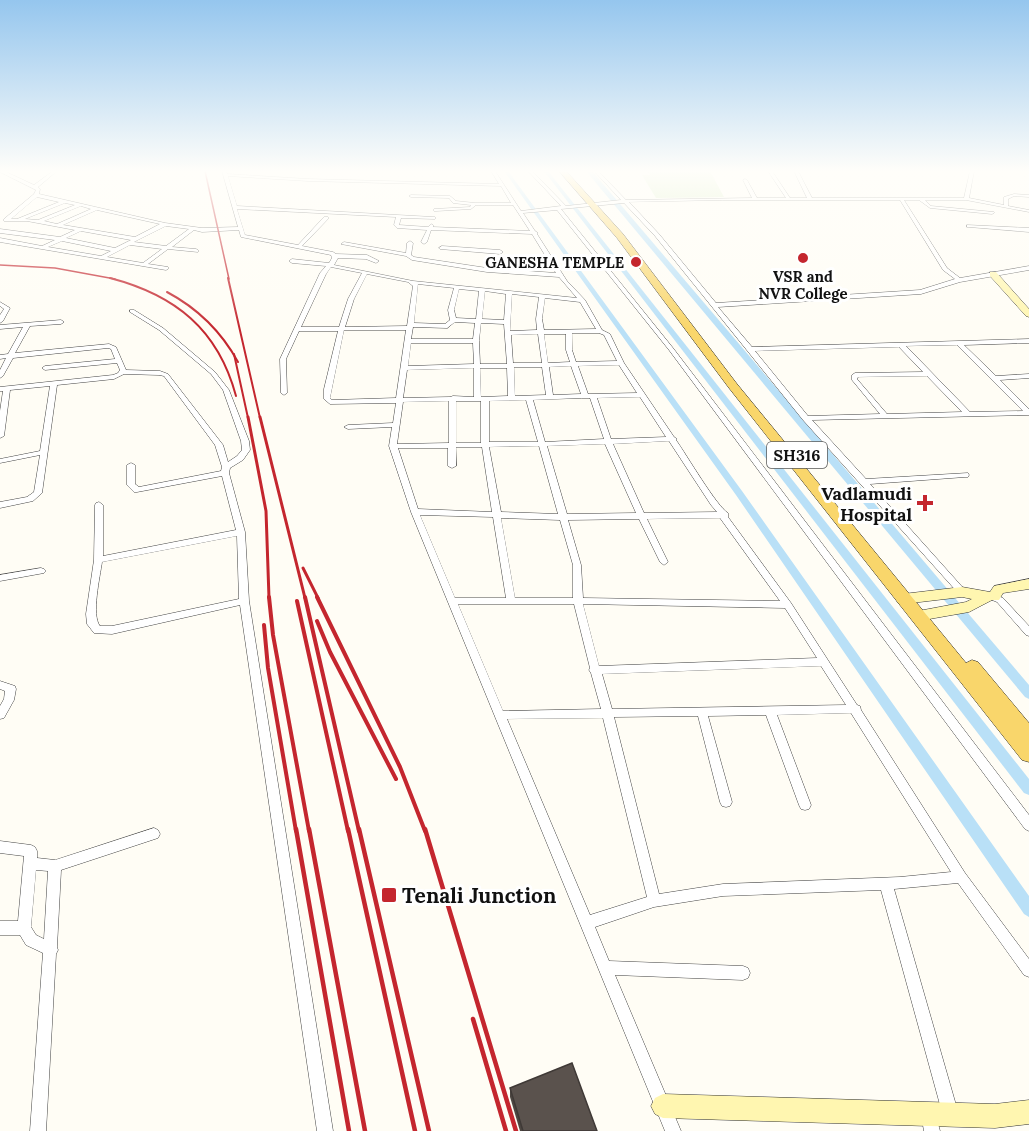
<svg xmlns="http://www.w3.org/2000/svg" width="1029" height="1131" font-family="Lora,serif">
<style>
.green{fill:#d5ebbd}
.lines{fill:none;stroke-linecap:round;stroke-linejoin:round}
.canal{fill:#b9e0f7;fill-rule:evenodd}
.street-casing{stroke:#444;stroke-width:1}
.secondary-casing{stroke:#333;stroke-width:1}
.primary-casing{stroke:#222;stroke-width:1}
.street{fill:#fff;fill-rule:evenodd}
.secondary{fill:#fff6b0;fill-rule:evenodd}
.primary{fill:#f9d66b;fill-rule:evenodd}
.rail-far4{stroke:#c4262e;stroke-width:1.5}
.rail-far3{stroke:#c4262e;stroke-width:2}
.rail-far2{stroke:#c4262e;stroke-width:3}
.rail-far1{stroke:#c4262e;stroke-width:4}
.rail{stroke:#c4262e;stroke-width:4.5}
.wall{fill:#4d4742}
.building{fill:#5a524d;stroke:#3f3936;stroke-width:1.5}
.poi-dot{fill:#c4262e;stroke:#fff;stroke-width:2}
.labels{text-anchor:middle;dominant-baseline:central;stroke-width:6;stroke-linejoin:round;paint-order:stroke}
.far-poi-label{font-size:15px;font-weight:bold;fill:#111;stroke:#fff;text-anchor:end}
.shield{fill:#fff;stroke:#585858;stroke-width:1.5}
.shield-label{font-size:16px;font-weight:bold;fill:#111}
.poi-label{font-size:18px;font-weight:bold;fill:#111;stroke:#fff;text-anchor:end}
.near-poi-label{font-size:21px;font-weight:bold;fill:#111;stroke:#fff;text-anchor:start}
</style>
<rect width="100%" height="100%" fill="#fffdf5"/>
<polygon class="green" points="648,171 710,171 724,197 656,198 642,175 650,175"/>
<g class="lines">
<g class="canal">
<polygon points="504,171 508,171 742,491 1029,896 1029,917 1024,914 736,495"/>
<polygon points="544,171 548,171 1029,779 1029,795 1024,793"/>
<polygon points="586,171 592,171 1029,685 1029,699 1025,697"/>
</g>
<defs>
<g id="street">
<path d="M0 171H4L34 185 53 171H57L38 187 40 189 39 194 165 223 202 228 238 227 222 171H226L227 174 308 179 499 184 491 171H495L521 211 561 206 528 171H532L566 206 621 200 594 171H598L626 200 752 198 743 180 745 179 747 180 757 198H786L768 171H772L790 198H807L794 171H798L812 198H964L970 171H974L969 198 1004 205V197L1014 194 1029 195V197L1014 196 1008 199V206L1029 210V212L966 200H925L931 206 994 212V213L992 214 930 208 919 200H904L947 268 960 278 1029 266V270L960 282 921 294 718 307 752 347 1029 339V343L964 345 996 376 1029 374V378L1000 380 1029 409V415L812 420 866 479 968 473 969 475 968 477H965L870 484 965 590 967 592 962 595 959 594 803 420 655 236 624 203 561 209 673 348 1029 815V831L1025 829 669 350 557 210 523 213 535 231 538 233 537 234 567 281 585 300 602 330 610 334 624 363 674 437 677 439 676 440C686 454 717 507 728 513V517L791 603 857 705 860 706 861 710 965 873 1029 959V977L1024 975 958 883 894 889 958 1112 955 1117 950 1120 945 1117 942 1112 881 890 723 896 654 907 595 927 609 961 743 966 748 968 750 973 748 978 743 980 615 975 681 1131H665L411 512 389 446 392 427 348 429 344 427 348 425 393 423 396 403 330 404 324 399V389L338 331H299L286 359 287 393 284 395 281 393 280 359 320 273 326 266 292 263 289 261 292 259 329 263 332 258 331 255 241 237 239 230 202 232 194 230 172 247 196 249 198 250V252L168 249 148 264 168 267V269L166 270 0 242V238L42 246 55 240 0 233V229L60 237 75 230 27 221H4V219L34 194 36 190 0 172ZM228 176 308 181 501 186 511 203H475L456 201 450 196 411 195 409 196 411 197 449 198 453 203 471 205 470 207 434 209V211H436L471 209 476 205H513L530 231 433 227V225L431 224 428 227 399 225 401 218 435 219V217H433L237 206ZM37 197 59 202 17 219H11ZM723 200H900L943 270 955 279 920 290 716 303 659 234 629 202ZM65 203 75 205 38 220 25 219ZM81 206 91 209 57 224 44 221ZM237 209 396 217 394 225 397 228 427 230 421 242 424 244 427 242 431 230 532 234 556 273 487 268 414 257 411 255 413 243 410 241 407 243 406 253 344 242 341 244 406 256 412 260 487 272 559 277 577 298 413 281 334 265 338 258 366 259 376 263 379 261 367 255 336 254 333 252 302 246 328 219V217H324L298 245 245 235ZM97 210 160 224 135 237 63 225ZM166 226 189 229 166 246 134 242ZM81 231 131 240 115 248 66 238ZM62 241 111 251 101 256 48 247ZM130 245 162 249 143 263 107 257ZM331 267 362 273 348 299 339 327H301L326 274ZM367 274 408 282 413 286 407 326 345 327 354 299ZM418 284 454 288 448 310 450 320 445 324 414 323ZM459 289 479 291 476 319 456 318 454 310ZM485 291 506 294 504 320 482 319ZM512 294 539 297 536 319 537 330 510 331ZM545 298 580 302 596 329 544 330 542 319ZM455 322 475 323 473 339H411L413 327 447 328ZM481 323 504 324 507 364H480L479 341ZM344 330H406L396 398 332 400 330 398ZM572 333H599L604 335 617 361 576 362 572 350ZM538 334 542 363H513L511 335ZM544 334H566V350L570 362 548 363ZM411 343H473L474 364 408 366ZM957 345 1023 411 970 412 906 346ZM899 347 923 372 855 373 852 375V380L880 414 808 416 755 351ZM619 365 637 393 588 394 578 366ZM571 366 581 394 553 395 549 367ZM514 367H542L546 395 515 396ZM474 368V397L453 396 450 397 403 398 407 370ZM480 368H507L508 396 481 397ZM927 376 962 412 887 414 857 379 858 377ZM640 397 666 437 611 439 597 398ZM582 398H590L604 439 545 442 533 400ZM526 400 538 442H489V401ZM449 401V443L397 444 403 402ZM456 401H481V443H456ZM669 441 711 505 717 512 644 513 613 444ZM605 444 636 513 567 514 547 446ZM539 446 558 514 501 512 489 447ZM456 447H482L492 512 418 509 398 448H448V466L452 468 456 466ZM420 515 493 517 506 598H455ZM501 518 560 520 573 565V598H515ZM720 518 780 601 583 598 581 565 568 520 639 519 660 562 664 565 668 562 647 519ZM458 604H574L590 668 589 670 591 673 601 709 503 711ZM583 604 785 608 817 658 599 666ZM821 666 846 705 612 709 602 674ZM851 713 951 872 900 877 723 884 659 894 614 717 698 716 720 802 722 806 726 807 730 806 732 802 708 716 766 715 799 805 801 809 805 810 809 809 811 805 777 715ZM603 718 647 897 590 915 507 719Z"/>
<polygon points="967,225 1029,228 1029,232 969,227 967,227"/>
<polygon points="442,246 500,250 503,252 500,254 440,249 439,248"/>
<polygon points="0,302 10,308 3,321 0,323 0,315 4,309 0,306"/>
<path d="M130 310H134L163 328 215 372 229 390 249 441 250 450 243 460 230 468 229 473 245 532 249 601 333 1131H317L240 605 112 634 94 633 87 624 86 614 94 560 95 505 96 503 99 502 103 505V556L236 530 222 476 137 492H134L127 485V465L131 463 135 465V484L139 487 221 471 222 467 215 445 164 376 159 375 124 374 114 379 57 385 42 493 33 501 0 508V502L27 497 34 492 40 455 0 463V459L40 451 50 386 10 390 4 436 0 438V411L3 391H0V387L113 375 118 373 120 370 117 363 45 370 42 368 45 366 115 359 111 349 108 348 13 358 3 376 0 378V370L6 358 0 359V355L8 354 23 327 0 329V325L61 320 64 322 61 324 30 326 15 353 109 344 116 347 126 370 160 371 168 374 223 445 228 462 237 456 242 450 241 441 223 390 211 374 159 330 130 312ZM237 536 239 599 112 626H100C91 615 100 577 102 562Z"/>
<polygon points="41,568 44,569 46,571 44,573 0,581 0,575"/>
<polygon points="990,593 1003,598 1029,626 1029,636 1026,635 997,602 987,598 985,596 987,594"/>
<polygon points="0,681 15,686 16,689 14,700 4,718 0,719 0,706 4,699 5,691 0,689"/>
<path d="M154 828 158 830 160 834 158 838 61 870 57 947 58 950 56 954 46 1131H30L43 953 26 945 20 935H0V921H18L24 856 0 853V841L31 845 35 847 37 851V858L55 860ZM36 870 48 871 44 939 36 935 31 927Z"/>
<polygon points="929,1106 934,1109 940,1131 924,1131 921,1114 924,1109"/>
</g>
<g id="secondary">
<polygon points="990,272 996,272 1029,309 1029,317 1026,316 990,276"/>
<polygon points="1029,579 1029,589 1003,593 999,600 992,600 969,612 918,621 913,620 911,616 913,612 966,602 972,599 962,597 903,604 898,603 896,599 898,595 903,594 962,587 990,592 994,586"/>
<polygon points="663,1094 995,1104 1029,1100 1029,1124 995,1128 663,1118 655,1114 651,1106 655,1098"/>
</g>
<polygon id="primary" points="559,171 566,171 623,234 737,384 966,663 972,660 978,662 1029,723 1029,762 1022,760 729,388 617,238"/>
</defs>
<use href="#street" class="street-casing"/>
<use href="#secondary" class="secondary-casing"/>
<use href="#primary" class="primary-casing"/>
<use href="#street" class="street"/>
<use href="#secondary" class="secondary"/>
<use href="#primary" class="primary"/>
<g class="rail-far4">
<polyline points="205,171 229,279"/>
<polyline points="0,265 55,268 115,279"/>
</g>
<g class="rail-far3">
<path d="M110 278C175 295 218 329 236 396"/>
<polyline points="228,278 260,418"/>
<path d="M167 292C199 309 221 331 238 362"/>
<polyline points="234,354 248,418"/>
</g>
<g class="rail-far2">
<polyline points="248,417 266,511 269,598"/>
<polyline points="260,417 305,598"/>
<polyline points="303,568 318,598"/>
</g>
<g class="rail-far1">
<polyline points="269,597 273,635 309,831"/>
<polyline points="305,597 359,831"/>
<polyline points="317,597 400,767 425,831"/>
<polyline points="297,601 348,831"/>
<polyline points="317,621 330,652 396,779"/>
<polyline points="264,625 268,668 296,831"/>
</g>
<g class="rail">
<polyline points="296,829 349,1131"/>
<polyline points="309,829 365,1131"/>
<polyline points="348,829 415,1131"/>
<polyline points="359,829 429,1131"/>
<polyline points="425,829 516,1131"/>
<polyline points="473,1019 506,1131"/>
</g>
</g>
<polygon class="wall" points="510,1088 597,1131 520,1131 510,1097"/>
<polygon class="building" points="572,1063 597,1131 523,1131 510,1088"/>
<linearGradient id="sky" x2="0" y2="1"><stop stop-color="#95c6ee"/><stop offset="0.52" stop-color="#fffefa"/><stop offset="1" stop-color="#fffefa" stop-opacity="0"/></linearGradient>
<rect width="1029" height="329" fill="url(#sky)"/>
<g class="poi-dot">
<circle cx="803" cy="258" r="6"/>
<circle cx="636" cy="262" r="6"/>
<path d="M922 494h6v6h6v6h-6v6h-6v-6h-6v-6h6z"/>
<rect x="381" y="887" width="16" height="16" rx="3"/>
</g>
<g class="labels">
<g class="far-poi-label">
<text x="624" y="262">GANESHA TEMPLE</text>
<text x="803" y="276" text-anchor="middle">VSR and<tspan x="803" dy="17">NVR College</tspan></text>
</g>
<rect class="shield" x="767" y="442" width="60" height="26" rx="4.5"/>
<g class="shield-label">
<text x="797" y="455">SH316</text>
</g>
<g class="poi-label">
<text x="912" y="493">Vadlamudi<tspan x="912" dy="21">Hospital</tspan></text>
</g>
<g class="near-poi-label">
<text x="402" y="895">Tenali Junction</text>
</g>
</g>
</svg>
